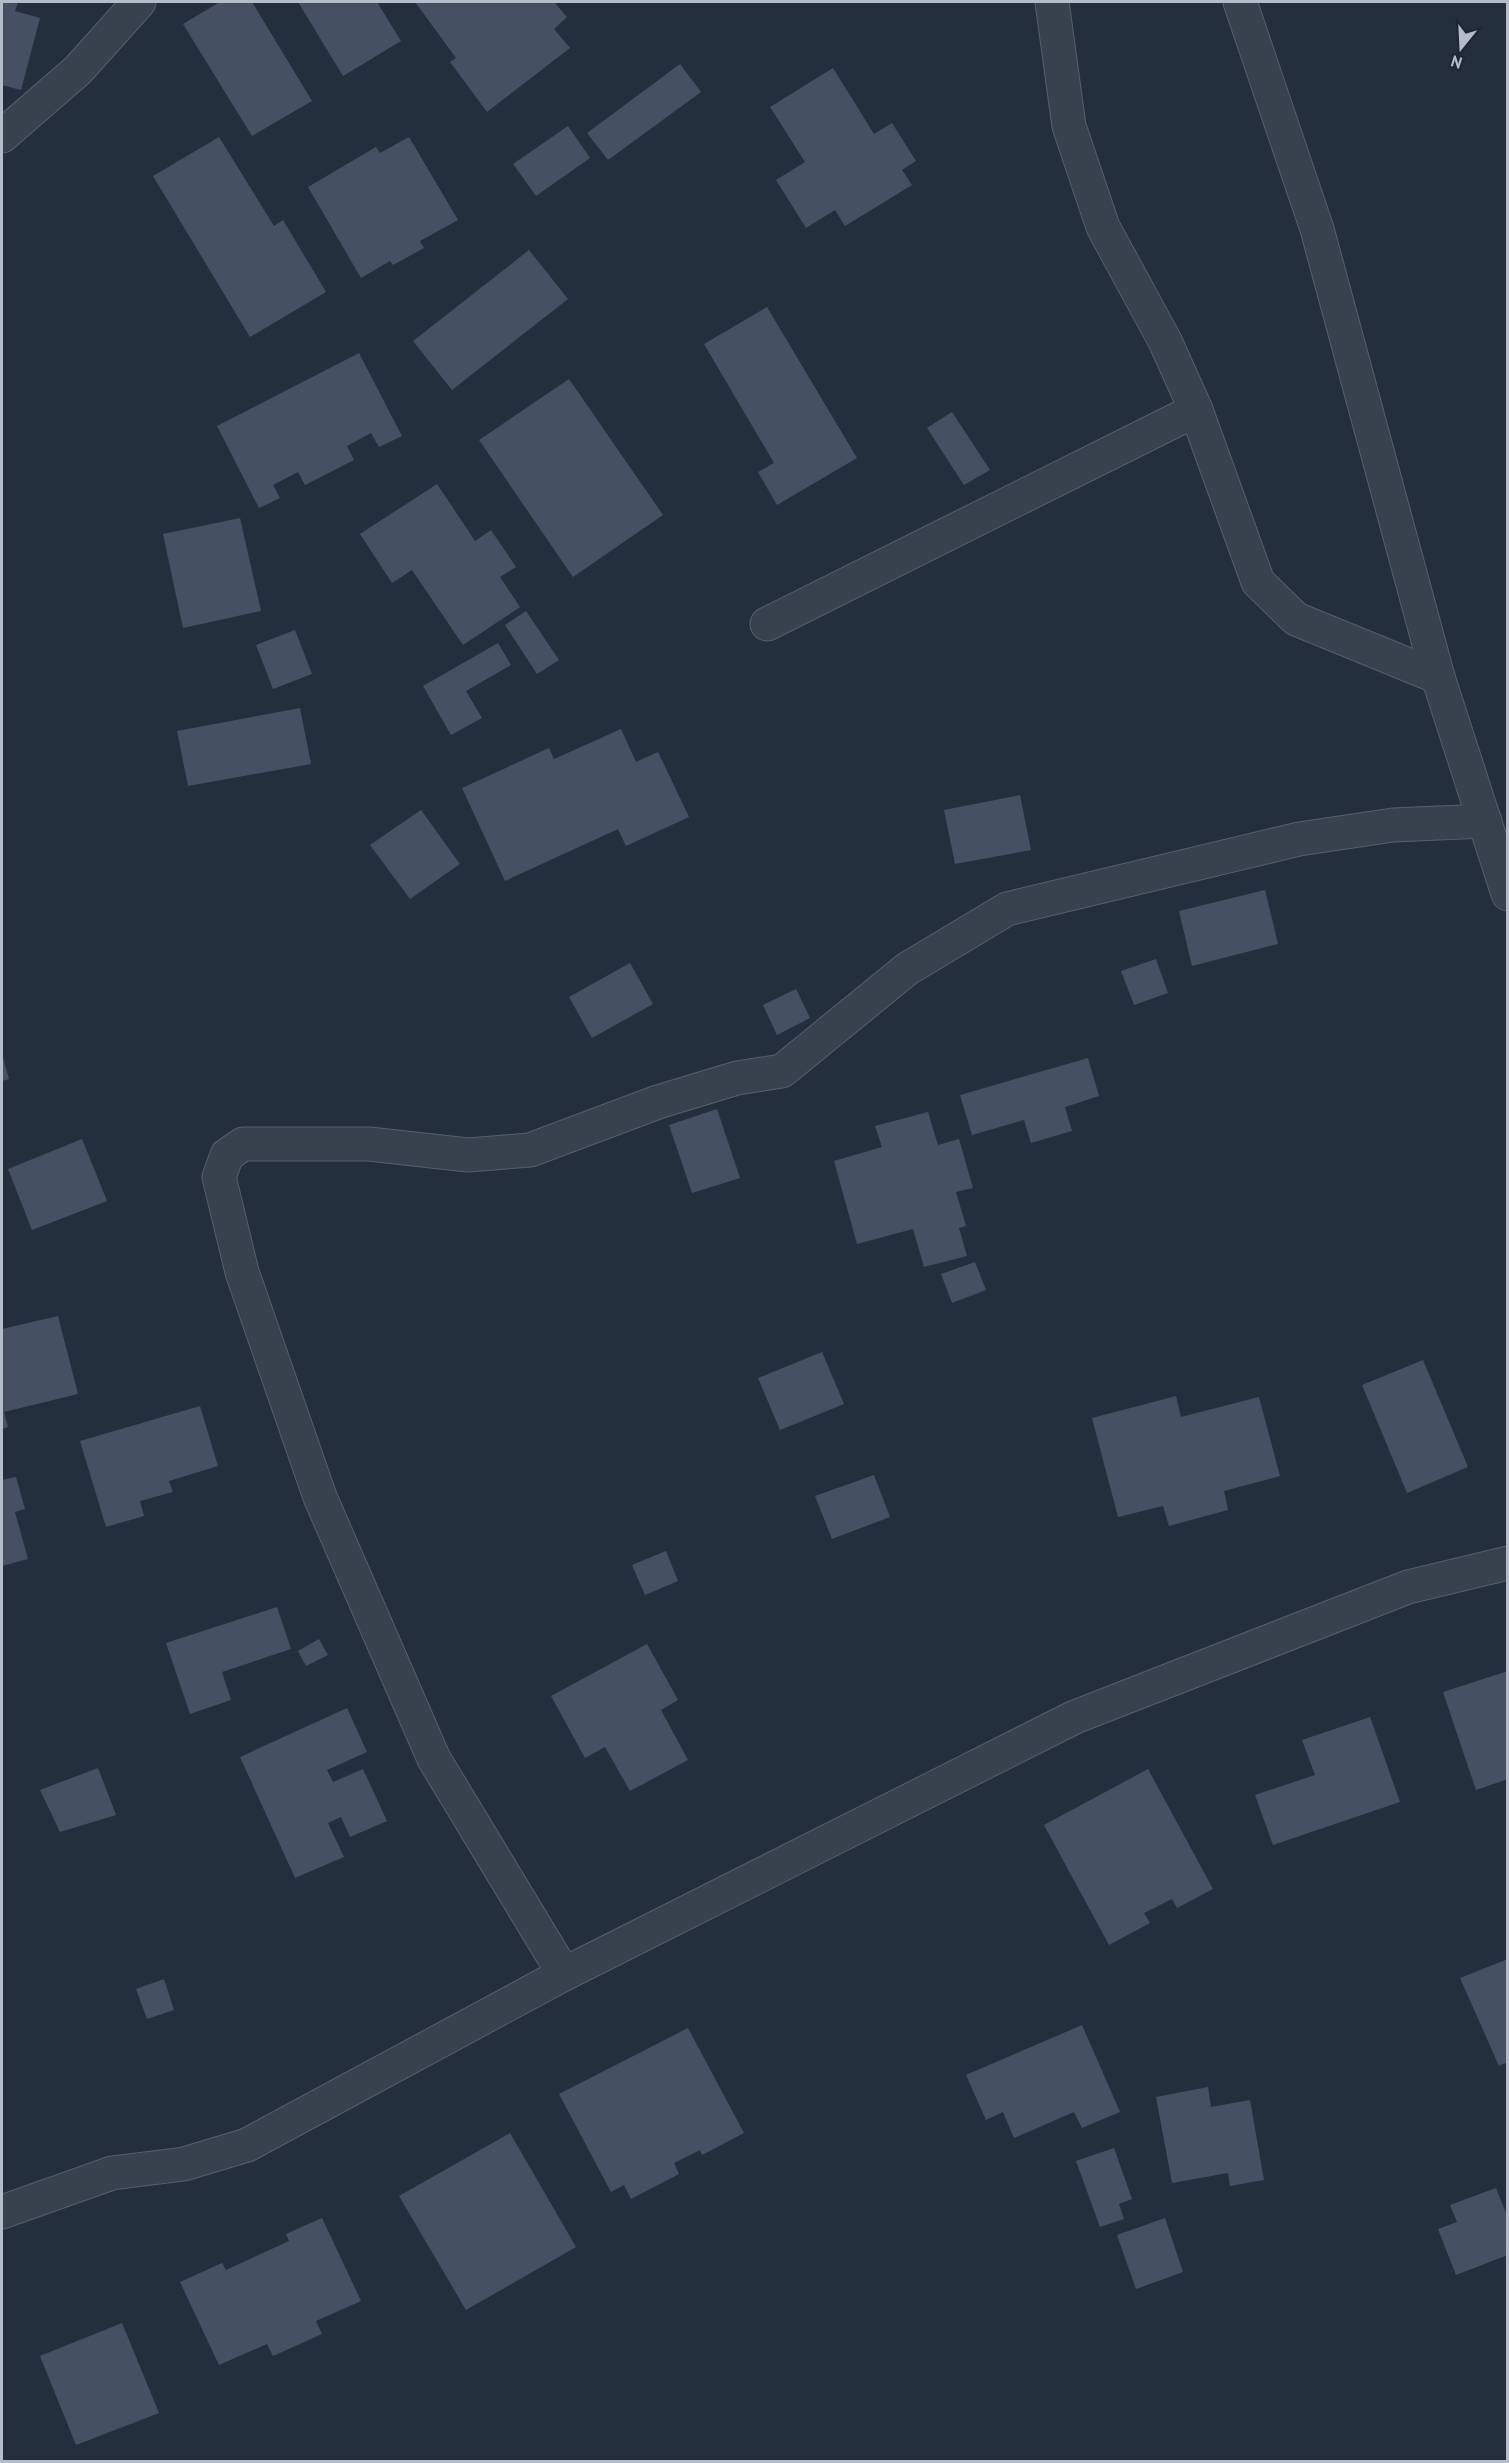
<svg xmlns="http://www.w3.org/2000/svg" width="1509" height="2463" font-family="'PT Sans',sans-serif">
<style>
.building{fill:#455162}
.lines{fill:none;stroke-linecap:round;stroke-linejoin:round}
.minor-casing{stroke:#565f6c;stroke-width:35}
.minor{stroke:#38414e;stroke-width:33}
</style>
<rect width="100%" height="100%" fill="#242f3e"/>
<g class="building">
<polygon points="2,2 18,2 15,11 40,18 21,90 2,85"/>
<polygon points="220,2 252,2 312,101 252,136 183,24"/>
<polygon points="298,2 377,2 401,41 343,76"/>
<polygon points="415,2 554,2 567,17 554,29 570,48 487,112 450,62 456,58"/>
<polygon points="680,64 701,92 608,160 587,133"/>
<polygon points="833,68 874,134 892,123 916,161 902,170 912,185 845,226 835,210 806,228 776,180 805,162 770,107"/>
<polygon points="568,126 590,158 536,196 513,164"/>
<polygon points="219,137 274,226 283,220 326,292 250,337 153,176"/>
<polygon points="409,137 458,220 420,241 424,248 393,265 390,261 361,278 308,187 376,147 380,153"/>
<polygon points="529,250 568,299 452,390 413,341"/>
<polygon points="767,307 857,458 777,505 758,472 774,463 704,344"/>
<polygon points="359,353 402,436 379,447 371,433 347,446 354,460 305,485 298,472 273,485 280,498 259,508 217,426"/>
<polygon points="569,379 663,515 573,577 479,440"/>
<polygon points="952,412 990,470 964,485 927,428"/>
<polygon points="437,484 475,541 491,530 516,567 500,577 520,607 463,645 412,570 392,583 360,534"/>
<polygon points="240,518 261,611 183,628 163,534"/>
<polygon points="526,611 559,660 537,674 505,625"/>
<polygon points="295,630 312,674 273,689 256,645"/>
<polygon points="498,643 511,665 466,691 482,718 451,735 423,686"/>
<polygon points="300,708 311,764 188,786 177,731"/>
<polygon points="621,729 636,762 658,752 689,817 626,846 618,829 505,881 462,788 549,748 554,759"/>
<polygon points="1020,795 1031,850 955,864 944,810"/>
<polygon points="421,810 460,864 410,899 370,845"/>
<polygon points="1265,890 1278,944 1192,966 1179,911"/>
<polygon points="1156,959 1168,993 1134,1005 1121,971"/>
<polygon points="630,963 653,1004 592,1038 569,997"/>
<polygon points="796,989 810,1018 777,1035 763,1005"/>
<polygon points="2,1054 9,1079 2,1081"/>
<polygon points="1088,1058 1099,1096 1065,1107 1072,1131 1031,1143 1024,1120 972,1135 960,1095"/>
<polygon points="717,1109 740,1178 692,1193 669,1125"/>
<polygon points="928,1112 938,1145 959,1139 973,1188 956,1192 966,1226 959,1228 967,1256 924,1267 913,1229 857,1244 834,1161 882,1147 875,1126"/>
<polygon points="82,1139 107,1201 32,1230 8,1169"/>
<polygon points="975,1262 986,1290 952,1303 941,1274"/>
<polygon points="58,1316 78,1394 4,1412 8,1427 2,1429 2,1329"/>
<polygon points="822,1352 844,1404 780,1430 758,1378"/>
<polygon points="1423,1360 1468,1467 1407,1493 1362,1385"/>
<polygon points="1176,1396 1181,1417 1259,1397 1280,1476 1224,1491 1228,1510 1169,1526 1163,1506 1118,1517 1092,1418"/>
<polygon points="200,1406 218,1466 169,1481 173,1492 140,1501 144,1516 106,1527 80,1441"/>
<polygon points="874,1475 890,1517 832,1539 815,1496"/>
<polygon points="16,1477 25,1509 15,1512 28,1559 2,1566 2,1480"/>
<polygon points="666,1551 678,1581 645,1595 632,1565"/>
<polygon points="277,1607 291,1649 222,1672 231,1700 190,1714 166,1643"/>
<polygon points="319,1639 328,1655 306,1666 298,1651"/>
<polygon points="647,1644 678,1700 661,1710 688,1760 630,1791 605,1747 585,1758 551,1696"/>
<polygon points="1508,1671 1508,1779 1476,1790 1443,1692"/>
<polygon points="347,1708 367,1752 327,1770 333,1782 363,1769 387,1821 350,1837 341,1817 328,1823 344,1857 295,1878 240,1757"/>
<polygon points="1370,1717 1400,1802 1273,1845 1255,1795 1315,1775 1302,1740"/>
<polygon points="98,1768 116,1815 60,1832 40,1790"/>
<polygon points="1148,1769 1213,1889 1177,1908 1172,1899 1144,1913 1150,1923 1109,1945 1044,1825"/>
<polygon points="1508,1959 1508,2062 1499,2066 1460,1978"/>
<polygon points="164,1979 174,2010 147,2019 136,1989"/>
<polygon points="1082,2025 1120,2112 1082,2128 1074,2112 1014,2138 1003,2112 986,2120 966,2075"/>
<polygon points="688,2028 744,2133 702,2155 700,2150 674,2163 679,2174 631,2199 624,2185 611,2192 559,2094"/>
<polygon points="1208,2087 1211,2107 1250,2100 1264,2180 1230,2186 1228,2173 1172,2183 1156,2097"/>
<polygon points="510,2133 576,2247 466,2310 399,2196"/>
<polygon points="1114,2148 1132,2199 1119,2204 1124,2219 1100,2227 1076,2161"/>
<polygon points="1496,2188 1508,2218 1508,2255 1456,2275 1438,2229 1457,2222 1450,2205"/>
<polygon points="322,2218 361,2301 316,2321 322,2334 273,2356 267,2344 219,2365 180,2282 222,2263 226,2270 289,2241 286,2234"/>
<polygon points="1165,2218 1183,2272 1136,2289 1117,2235"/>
<polygon points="122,2323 159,2413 76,2445 40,2356"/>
</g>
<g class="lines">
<defs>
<g id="minor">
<polyline points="1240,2 1317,229 1438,677 1508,894"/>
<polyline points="2,136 78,70 139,2"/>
<polyline points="1196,410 1258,582 1296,619 1438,677"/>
<polyline points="767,624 1196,410 1165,341 1103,227 1069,126 1052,2"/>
<polyline points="564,1974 434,1759 320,1497 242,1272 219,1177 227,1155 243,1144 369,1144 468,1155 530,1150 658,1102 737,1078 782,1071 907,969 1007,909 1299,839 1393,825 1485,821"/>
<polyline points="2,2212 112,2173 184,2164 247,2145 564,1974 1075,1717 1408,1587 1508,1563"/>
</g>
</defs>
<use href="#minor" class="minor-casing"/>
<use href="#minor" class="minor"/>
</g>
<rect width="1509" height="2463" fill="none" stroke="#b4bcc9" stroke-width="6"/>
<g transform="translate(1461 48) rotate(198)" stroke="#1d2633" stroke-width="4.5" paint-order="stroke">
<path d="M0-4.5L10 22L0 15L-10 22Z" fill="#b4bcc9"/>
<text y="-9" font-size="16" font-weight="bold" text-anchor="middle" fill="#b4bcc9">N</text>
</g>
</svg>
